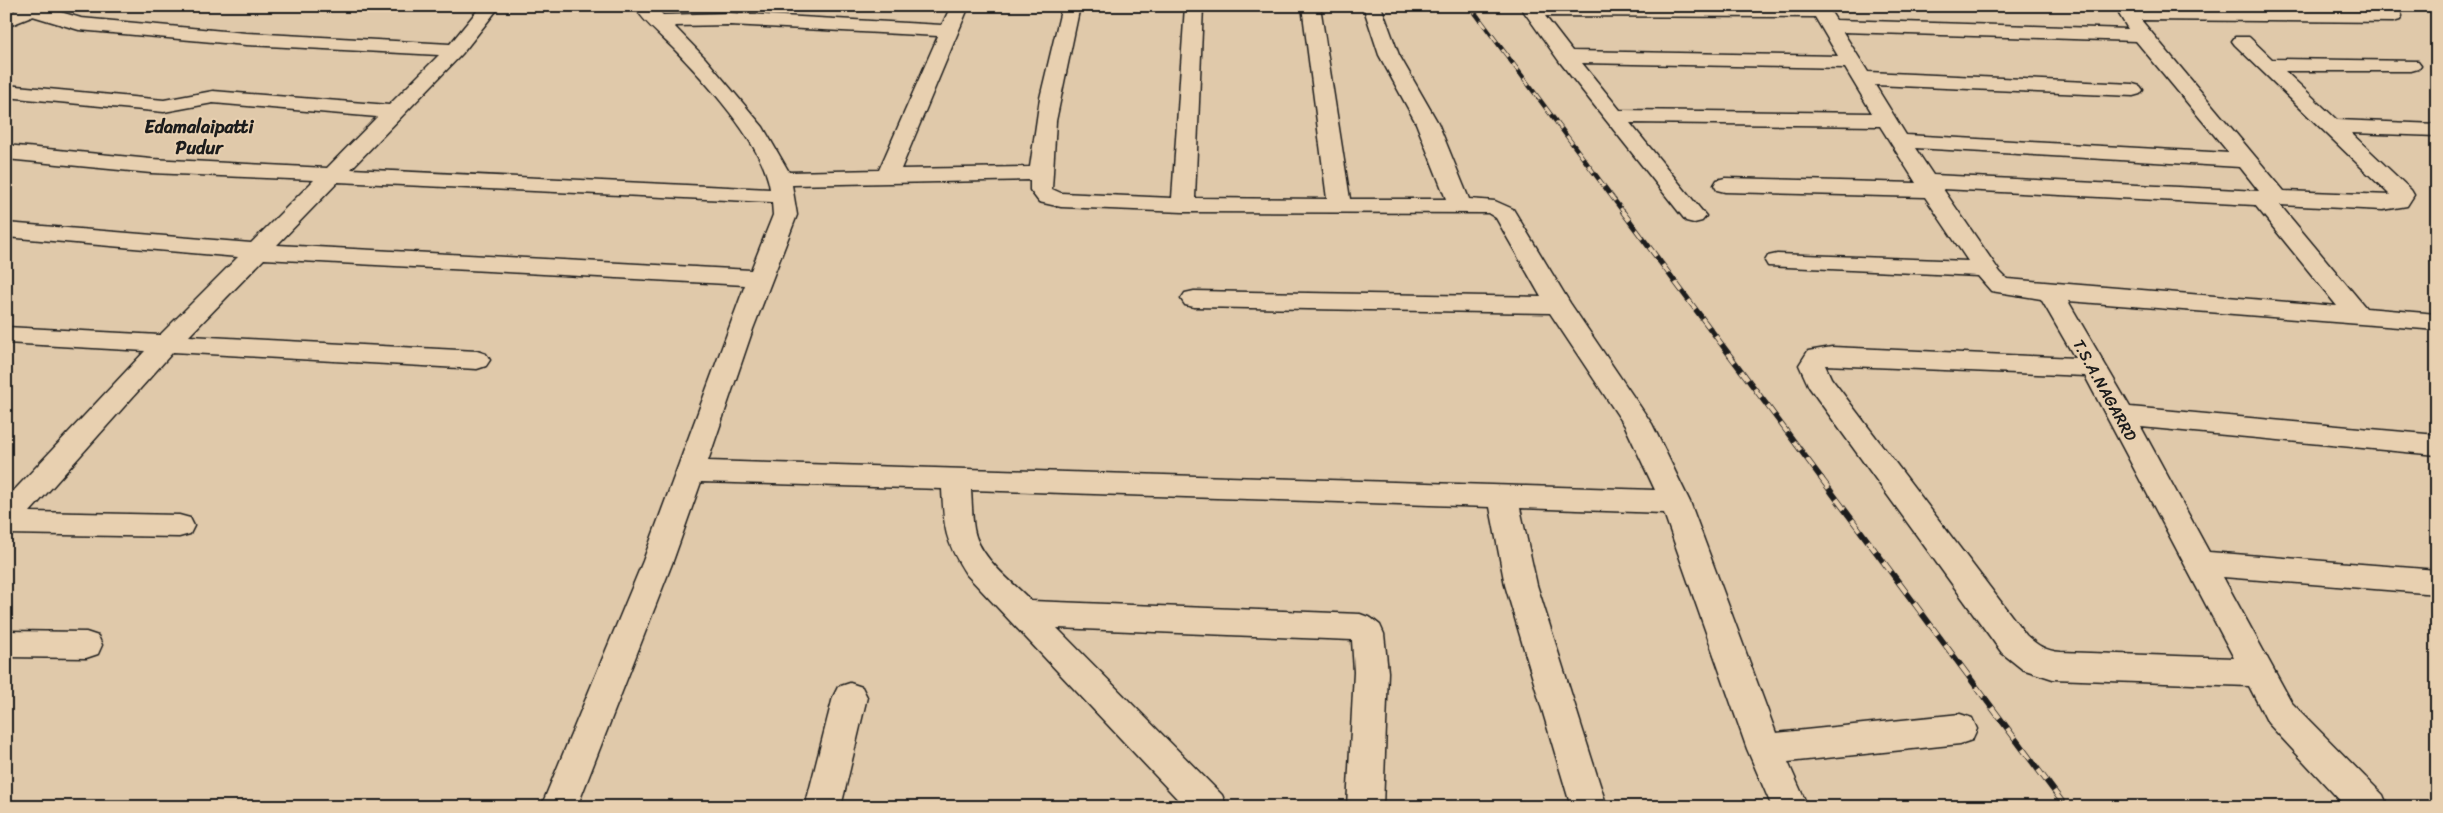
<svg xmlns="http://www.w3.org/2000/svg" width="2443" height="813" font-family="Sriracha,sans-serif">
<style>
.lines{fill:none;stroke-linecap:round;stroke-linejoin:round}
.minor-casing{stroke:#1c1c1c;stroke-width:3}
.major-casing{stroke:#1c1c1c;stroke-width:3}
.minor{fill:#e8d0b0;fill-rule:evenodd}
.major{fill:#e8d0b0;fill-rule:evenodd}
.rail-far2-casing{stroke:#1c1c1c;stroke-width:4.5}
.rail-far1-casing{stroke:#1c1c1c;stroke-width:5.5}
.rail-casing{stroke:#1c1c1c;stroke-width:6}
.rail-far2{stroke:#e8d0b0;stroke-width:3;stroke-dasharray:9;stroke-linecap:butt}
.rail-far1{stroke:#e8d0b0;stroke-width:4;stroke-dasharray:11;stroke-linecap:butt}
.rail{stroke:#e8d0b0;stroke-width:4.5;stroke-dasharray:13;stroke-linecap:butt}
.labels{text-anchor:middle;dominant-baseline:central;stroke-width:4;stroke-linejoin:round;paint-order:stroke}
.street-label{font-size:16px;fill:#1c1c1c;stroke:#e8d0b0}
.far-district-label{font-size:18px;font-weight:bold;fill:#1c1c1c;stroke:#e8d0b0}
</style>
<rect width="100%" height="100%" fill="#e0c9aa"/>
<filter id="ink" filterUnits="userSpaceOnUse"><feTurbulence type="fractalNoise" baseFrequency=".02" numOctaves="2"/><feDisplacementMap in="SourceGraphic" scale="10" xChannelSelector="R" yChannelSelector="G"/><feConvolveMatrix kernelMatrix="1 2 1 2 8 2 1 2 1" color-interpolation-filters="sRGB"/></filter>
<g filter="url(#ink)">
<g class="lines">
<defs>
<g id="minor">
<path d="M26 6H40L81 18 246 33 450 44 481 6H500L462 54 351 169 770 189C764 145 704 80 673 48 660 35 644 22 634 6H654L663 15 730 13 942 25 951 6H969L901 169 1030 167 1040 98 1062 6H1080L1056 121 1052 189 1061 193 1172 198 1185 6H1203L1195 198 1327 199 1302 6H1320L1350 199H1446L1416 123 1379 55 1363 6H1381L1399 55 1438 123 1469 199 1495 201 1513 209 1570 303 1652 424 1690 502 1776 733 1960 714 1972 718 1977 729 1972 740 1960 744 1788 762 1808 807H1772L1747 749 1664 513 1520 508 1537 585 1607 807H1571L1505 585 1490 507 971 490C972 503 972 517 974 529 979 558 1012 581 1031 601L1360 614 1371 618 1380 625 1384 634 1388 672 1383 807H1347L1354 672 1352 640 1057 628 1222 795 1227 807H1185L966 574C945 541 944 529 942 489L701 482 673 561 577 807H541L643 561 745 285 264 259 189 336 477 351 486 354 490 360 486 366 477 369 173 352 30 512 179 515 190 518 194 526 190 534 179 537 6 534V499L145 351 6 343V327L160 335 238 257 6 237V223L251 243 314 180 151 173 6 159V145L151 159 327 168 377 117 213 103 164 112 6 97V85L164 100 213 91 389 105 439 55 246 45 79 30 26 14 24 10ZM730 25 938 36 879 170 789 172 763 127 705 58 674 26ZM1030 180V190L1039 202 1061 207 1183 212 1488 213 1496 218 1541 297 1194 291 1185 293 1181 299 1185 305 1194 307 1550 313 1625 426 1655 490 708 461 753 329 797 215 792 185ZM338 182 772 202 773 215 751 270 277 245Z"/>
<path d="M1520 6H1827L1836 20 2128 29 2119 14 2121 10 2128 8 2400 12 2402 16 2400 20 2393 22 2141 20 2284 191 2390 195 2235 45 2232 41 2235 37H2249L2272 59 2418 61 2421 65 2418 69 2411 71H2285L2337 120 2437 124V136L2351 133 2411 190 2414 195 2407 206 2383 210 2280 205 2366 308 2437 314V330L2068 301 2130 407 2437 435V455L2141 427 2209 552 2437 570V594L2223 577 2292 703 2383 795 2388 807H2346L2268 723 2249 686 2053 679 2022 669 2002 653 1809 387 1799 365 1808 351 1832 347 2075 358 2041 299 1991 291 1978 276 1768 266 1765 261 1768 256 1777 254 1968 261 1925 197 1725 192 1717 190 1714 185 1717 180 1725 178 1916 183 1880 126 1630 123 1706 216 1702 221 1694 223 1686 221 1559 61ZM1545 16 1815 17 1838 56 1572 51ZM1843 32 2136 41 2229 153 1906 135 1875 85 2133 96 2140 94 2143 90 2140 86 2133 84 1868 72ZM1582 63 1845 68 1872 113 1620 110ZM1915 148 2240 167 2259 191 1933 175ZM1943 189 2255 205 2337 306 2007 279 2000 272ZM1825 365 2085 376 2234 658 2061 652C2045 651 2037 645 2026 635L1831 378Z"/>
<polygon points="6,631 86,632 98,636 102,645 98,654 86,658 6,657"/>
<polygon points="850,683 862,687 867,697 841,807 805,807 833,697 838,687"/>
</g>
<polygon id="major" points="25,6 51,6 49,10 6,27 6,14"/>
</defs>
<use href="#minor" class="minor-casing"/>
<use href="#major" class="major-casing"/>
<use href="#minor" class="minor"/>
<use href="#major" class="major"/>
<defs>
<polyline id="rail-far2" points="1470,6 1624,213"/>
<polyline id="rail-far1" points="1623,212 1822,479"/>
<polyline id="rail" points="1821,478 2066,807"/>
</defs>
<use href="#rail-far2" class="rail-far2-casing"/>
<use href="#rail-far1" class="rail-far1-casing"/>
<use href="#rail" class="rail-casing"/>
<use href="#rail-far2" class="rail-far2"/>
<use href="#rail-far1" class="rail-far1"/>
<use href="#rail" class="rail"/>
</g>
</g>
<g class="labels">
<g class="street-label">
<text transform="translate(2105 390) rotate(61)">T.S.A.NAGARRD</text>
</g>
<g class="far-district-label">
<text x="199" y="127">Edamalaipatti<tspan x="199" dy="21">Pudur</tspan></text>
</g>
</g>
<rect width="2443" height="813" fill="none" stroke="#e8d0b0" stroke-width="25"/>
<rect x="12" y="12" width="2418" height="788" fill="none" stroke="#1c1c1c" stroke-width="2" filter="url(#ink)"/>
</svg>
